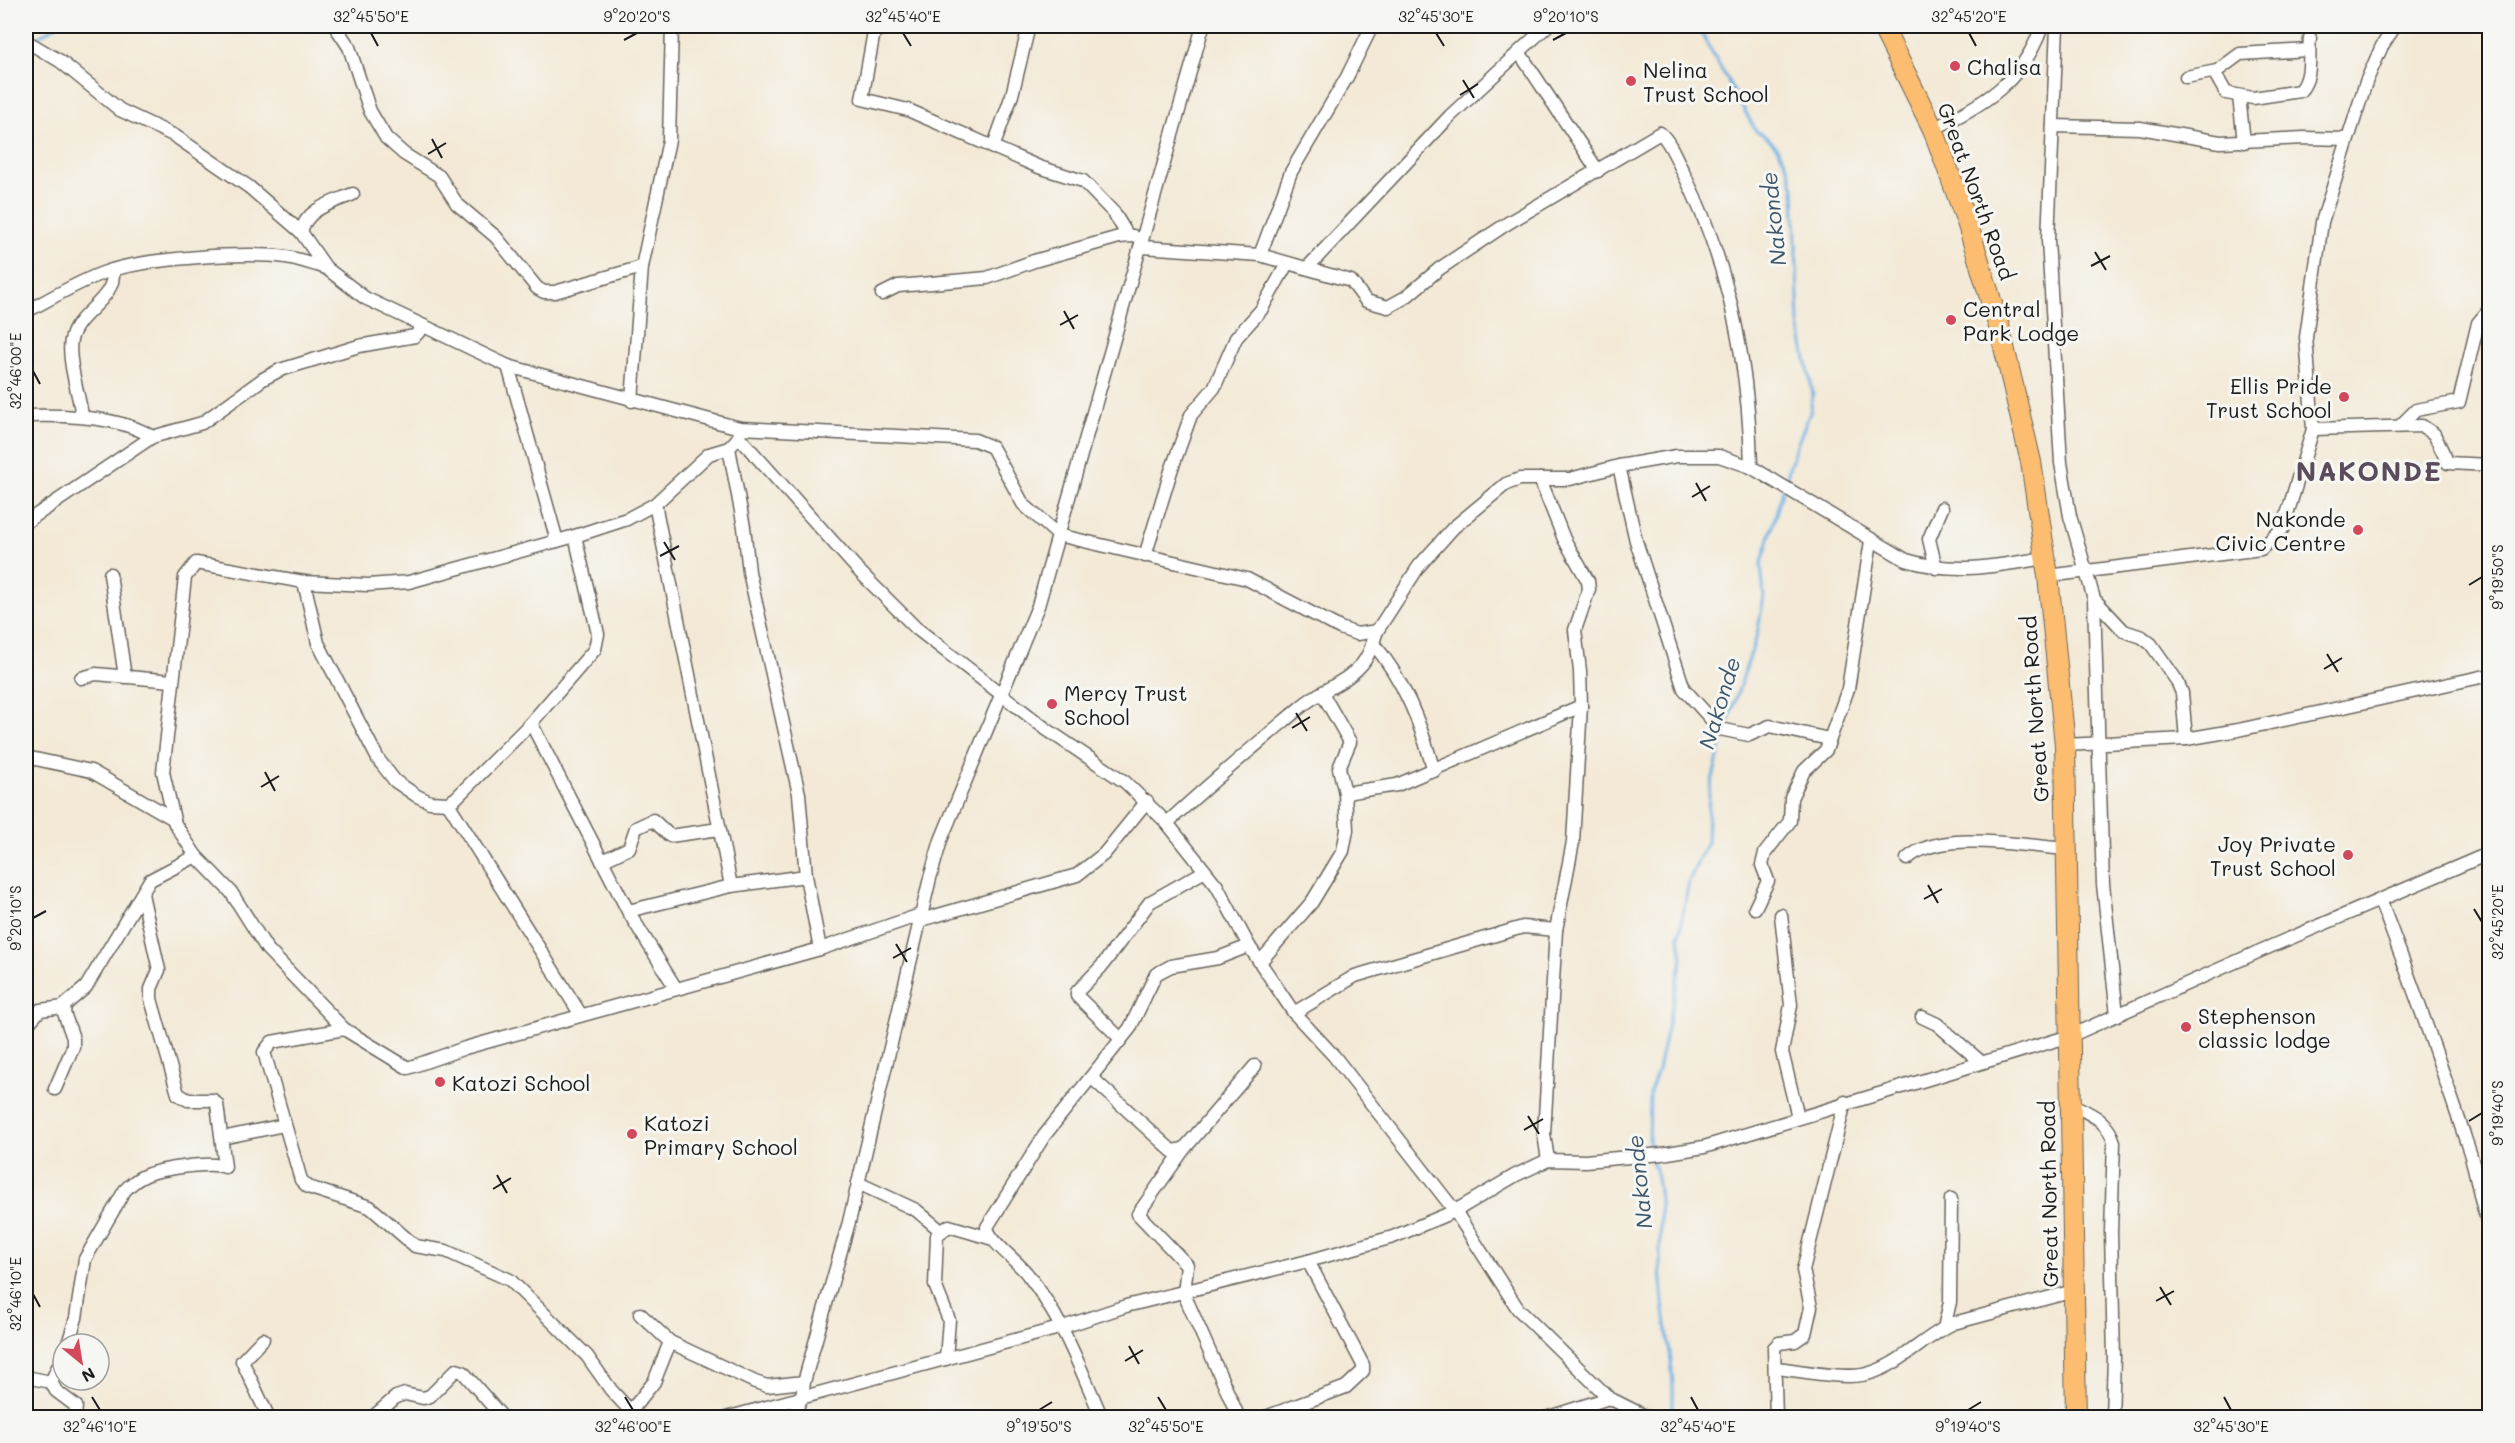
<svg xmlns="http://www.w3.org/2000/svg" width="2515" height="1443" font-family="Mali,sans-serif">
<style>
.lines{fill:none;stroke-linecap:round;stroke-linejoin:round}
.stream{stroke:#6caee1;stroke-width:3}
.minor-casing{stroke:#67645d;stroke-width:15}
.trunk-casing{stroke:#67645d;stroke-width:22}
.minor{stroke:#fff;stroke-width:12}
.trunk{stroke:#fcbd6f;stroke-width:20}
.ticks{fill:none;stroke:#1c1c1c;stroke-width:2}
.poi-dot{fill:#d1495b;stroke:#f6f6f2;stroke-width:2}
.labels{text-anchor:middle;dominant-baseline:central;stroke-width:6;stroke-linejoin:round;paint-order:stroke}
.poi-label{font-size:21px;fill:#1c1c1c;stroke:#f6f6f2;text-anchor:start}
.street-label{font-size:21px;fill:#1c1c1c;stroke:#f6f6f2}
.water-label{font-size:22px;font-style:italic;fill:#3c566b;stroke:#f6f6f2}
.district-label{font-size:27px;font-weight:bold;letter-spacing:1.5px;fill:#5b4c5c;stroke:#f6f6f2}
.neatline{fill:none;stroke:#1c1c1c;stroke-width:2}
.ticks-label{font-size:15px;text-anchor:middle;fill:#1c1c1c}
</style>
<rect width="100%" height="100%" fill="#f6f6f2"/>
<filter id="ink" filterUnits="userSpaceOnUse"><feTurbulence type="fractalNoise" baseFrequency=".0167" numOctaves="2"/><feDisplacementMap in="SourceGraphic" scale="12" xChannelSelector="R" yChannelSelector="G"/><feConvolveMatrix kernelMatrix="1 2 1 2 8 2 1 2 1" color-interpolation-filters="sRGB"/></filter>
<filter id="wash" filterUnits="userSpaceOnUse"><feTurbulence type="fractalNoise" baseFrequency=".008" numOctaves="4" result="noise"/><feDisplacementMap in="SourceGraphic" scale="24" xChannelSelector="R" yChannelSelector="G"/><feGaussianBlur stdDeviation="1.35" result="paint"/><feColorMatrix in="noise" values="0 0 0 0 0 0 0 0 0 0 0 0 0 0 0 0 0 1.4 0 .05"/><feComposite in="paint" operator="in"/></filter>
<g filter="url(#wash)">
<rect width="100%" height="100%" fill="#f3e9d6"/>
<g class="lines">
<g class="stream">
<path d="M1697 26 1756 131C1779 141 1789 166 1794 189L1799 324 1813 394 1810 413 1794 452 1785 483"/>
<polyline points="32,41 56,26"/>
<polyline points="1726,728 1757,635 1764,596 1761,566 1783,489"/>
<polyline points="1649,1151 1650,1092 1658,1070 1682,959 1679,936 1689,881 1707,842 1709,793 1724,734"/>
<path d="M1651 1158C1667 1197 1657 1240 1661 1281 1664 1327 1677 1371 1672 1418"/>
</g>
</g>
</g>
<g filter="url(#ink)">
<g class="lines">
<defs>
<g id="minor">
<polyline points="335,26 349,47 370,111 386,138 404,154 439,176 457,204 496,237 537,288 544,292 555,292 642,267"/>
<polyline points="875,26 862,99 908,110 1039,167 1083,181 1114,213 1128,236"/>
<polyline points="2057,26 2048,240 2061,463 2070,516 2094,599 2103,884 2117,1015"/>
<path d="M26 41 60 61 120 110 175 136 249 187 301 232 326 268 365 298 508 366 740 428 975 440 992 447 1023 504 1058 535 1247 579 1340 628 1357 634 1377 631 1419 566 1453 528 1506 484 1520 479H1570L1619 466 1677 456H1719L1751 467 1906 560C1956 575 1995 566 2045 558"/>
<polyline points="1519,52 1598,171"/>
<path d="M2214 72 2226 93 2253 98 2300 91C2313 77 2308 55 2310 38"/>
<polyline points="2186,77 2217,71 2240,54 2309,50"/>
<polyline points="2239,96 2244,142"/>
<polyline points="2053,126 2140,128 2220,142 2304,138 2347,139"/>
<path d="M1933 129C1984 104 2023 82 2042 26"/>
<polyline points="993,148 1012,95 1029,26"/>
<path d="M301 232C307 208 332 203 353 194"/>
<path d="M1142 247 1260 255 1351 281 1366 301 1388 307 1406 297 1439 269 1508 223 1660 133C1670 141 1677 160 1683 172 1729 264 1749 365 1751 467"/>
<polyline points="1260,255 1291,172 1347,77 1372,26"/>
<polyline points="1307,268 1450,116 1547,26"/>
<polyline points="882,294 898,286 987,278 1034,261 1119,237 1133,236"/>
<path d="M26 312C51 298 76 283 103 273 142 258 244 252 286 257 299 259 313 264 326 268"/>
<polyline points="508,366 557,541"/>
<polyline points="632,401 642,267 669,140 672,26"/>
<path d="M82 415C79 396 67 358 71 340 77 311 116 301 113 270"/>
<path d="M26 416C61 415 122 416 152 437"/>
<polyline points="2400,426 2416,410 2459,402 2478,323 2490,309"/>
<polyline points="740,428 739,437 729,448 709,454 655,504 627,519 575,536 409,582 368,585 304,582 196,563 185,577 163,772 175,824 196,856 231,892 267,949 344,1029 408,1068 465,1048 820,949 923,914"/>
<polyline points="2313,429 2422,426 2434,434 2448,463 2490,465"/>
<polyline points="739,437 860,572 916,628 1046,729 1125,782 1167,823 1217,886 1249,946 1294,1013 1334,1056 1455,1211 1518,1309 1609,1398"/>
<polyline points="729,448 744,527 749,572 799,794 806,876 820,949"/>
<polyline points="1619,466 1636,541 1684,689 1720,729 1749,735 1770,726 1829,739"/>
<polyline points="1540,479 1564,539 1588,581 1589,589 1575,630 1580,671 1581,706 1573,842 1556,930 1544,1134 1548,1160"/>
<polyline points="655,504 731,886"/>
<polyline points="26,522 152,437 202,423 263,379 280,370 359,346 415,336 424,326"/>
<polyline points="1145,556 1171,471 1191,415 1214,388 1236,338 1261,310 1287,264"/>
<polyline points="1936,568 1929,539 1942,508"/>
<polyline points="110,574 125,677"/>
<polyline points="2048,576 2261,549 2283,528 2313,429 2306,337 2322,222 2366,82 2382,46 2395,26"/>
<polyline points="304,582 318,643 378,759 395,781 417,796 430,802 448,803 456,798 531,723 595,649 598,634 575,536"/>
<polyline points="2094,599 2124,631 2142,637 2151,644 2177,681 2182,693 2186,739"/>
<path d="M1372 642C1404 679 1421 725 1434 771"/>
<polyline points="81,678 96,674 172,681"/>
<polyline points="531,723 628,911 675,987"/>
<polyline points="2065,745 2186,739 2238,730 2490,675"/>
<polyline points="26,757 91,771 172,818"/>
<polyline points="1345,793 1397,785 1581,706"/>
<polyline points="448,803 581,1015"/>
<path d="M1167 823C1211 782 1257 744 1302 706 1321 690 1346 683 1362 664 1370 655 1373 642 1377 631"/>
<path d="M1907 859C1939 829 2024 846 2066 849"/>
<polyline points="602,861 629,848 636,828 653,820 670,836 719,829"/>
<path d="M2380 900C2412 983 2442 1068 2470 1153 2478 1178 2480 1204 2490 1228"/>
<polyline points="1755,908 1768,881 1762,865 1765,853 1790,821 1791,798 1804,771 1826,750 1848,689 1871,541"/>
<polyline points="628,911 731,886 806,876"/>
<polyline points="1781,915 1791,1005 1782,1052 1798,1117"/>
<polyline points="921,920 1077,875 1104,854 1147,801"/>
<polyline points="1260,962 1312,902 1343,851 1347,830 1345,793 1339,768 1350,742 1322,693"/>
<polyline points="1294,1013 1355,976 1523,927 1556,930"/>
<polyline points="1922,1017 1937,1024 1981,1062"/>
<polyline points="26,1026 40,1010 64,1007"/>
<polyline points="344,1029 272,1042 264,1052 301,1180 308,1187 370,1207 415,1246 446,1251 510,1280 587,1356 611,1390 637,1418"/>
<polyline points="1121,1039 1077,996 1077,992 1101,967 1150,902 1205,871"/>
<polyline points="1091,1077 1172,1151 1184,1149"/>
<polyline points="55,1089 73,1047 73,1038 64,1013 65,1005 86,987 150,880 196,856"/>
<path d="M2071 1104C2090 1114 2107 1119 2114 1142L2111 1232 2114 1358 2112 1418"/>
<polyline points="222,1138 284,1125"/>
<polyline points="858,1183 916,1210 940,1230"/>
<polyline points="640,1314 670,1342 755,1382 767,1386 804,1382"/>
<polyline points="1944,1328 1950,1302 1951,1199"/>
<polyline points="263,1339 242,1361 269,1418"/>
<path d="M68 1344 76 1318 85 1259 125 1190C131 1184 137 1179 144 1176 158 1169 212 1161 225 1167L217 1104 213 1100H188L178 1094 151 999V989L159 970 142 894"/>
<polyline points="63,1356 51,1382 56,1391 76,1406 75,1418"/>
<polyline points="946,1359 949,1320 935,1285 937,1235 949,1226 993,1239"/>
<path d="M1775 1368C1798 1370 1841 1379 1862 1375 1897 1369 1923 1337 1954 1323L2074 1291"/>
<polyline points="26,1377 51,1382"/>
<polyline points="630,1412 654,1382 670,1342"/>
<polyline points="373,1417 396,1397 405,1394 423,1398 430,1396 456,1370 463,1372 503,1418"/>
<polyline points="726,1418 1063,1327 1126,1306 1308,1261 1393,1237 1455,1211 1516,1175 1548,1160 1585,1161 1662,1154 1704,1147 2070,1036 2260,951 2490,853"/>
<polyline points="792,1418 802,1397 804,1382 849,1222 930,878 941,840 1038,606 1203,26"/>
<path d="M1102 1418C1080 1368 1062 1318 1028 1275 1018 1261 989 1242 987 1227L1044 1136 1130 1028 1156 974 1171 966 1218 958 1249 946"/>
<polyline points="1239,1418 1184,1294 1187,1265 1138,1214 1184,1149 1255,1066"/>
<polyline points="1263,1418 1346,1387 1363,1371 1363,1365 1308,1261"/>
<polyline points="1546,1418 1609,1398 1649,1418"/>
<polyline points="1776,1418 1774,1348 1779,1343 1795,1341 1805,1334 1811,1307 1803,1270 1845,1102"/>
</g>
<polyline id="trunk" points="1882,26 1933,129 1967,222 2000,330 2031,462 2048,576 2065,745 2076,1418"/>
</defs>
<use href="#minor" class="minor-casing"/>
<use href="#trunk" class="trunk-casing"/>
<use href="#minor" class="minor"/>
<use href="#trunk" class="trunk"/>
</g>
</g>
<path class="ticks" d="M371 33 378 46M903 33 911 46M1436 33 1444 46M1969 33 1976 46M624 40 637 33M1553 40 1566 33M1463 80 1474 98M1460 95 1478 84M432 139 442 158M428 154 446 143M2095 252 2106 270M2091 266 2110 256M1064 311 1074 329M1060 325 1078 315M33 371 40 384M1696 483 1706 501M1692 497 1710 486M664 542 675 560M660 556 679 546M2469 585 2482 577M2327 654 2338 672M2324 669 2342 658M1296 713 1307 731M1292 728 1310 717M265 772 275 791M261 787 279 776M1928 885 1938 903M1924 899 1942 889M2474 909 2482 922M33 918 46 911M896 944 907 962M893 958 911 948M1528 1116 1539 1134M2469 1121 2482 1113M1524 1130 1543 1119M497 1175 507 1193M493 1189 511 1178M2160 1287 2171 1305M33 1294 40 1307M2156 1301 2174 1291M1129 1346 1139 1364M1125 1361 1143 1350M92 1397 100 1410M625 1397 633 1410M1158 1397 1166 1410M1691 1397 1698 1410M2224 1397 2231 1410M1039 1410 1052 1402M1968 1410 1981 1402"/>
<g class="poi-dot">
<circle cx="1955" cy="66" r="6"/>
<circle cx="1631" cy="81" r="6"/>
<circle cx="1951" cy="320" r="6"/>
<circle cx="2344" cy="397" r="6"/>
<circle cx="2358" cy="530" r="6"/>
<circle cx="1052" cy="704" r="6"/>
<circle cx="2348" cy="855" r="6"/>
<circle cx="2186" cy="1027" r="6"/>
<circle cx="440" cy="1082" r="6"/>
<circle cx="632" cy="1134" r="6"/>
</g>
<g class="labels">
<g class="poi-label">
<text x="1967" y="66">Chalisa</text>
<text x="1643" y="69">Nelina<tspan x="1643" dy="24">Trust School</tspan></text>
<text x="1963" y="308">Central<tspan x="1963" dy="24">Park Lodge</tspan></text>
<text x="2332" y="385" text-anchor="end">Ellis Pride<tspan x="2332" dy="24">Trust School</tspan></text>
<text x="2346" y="518" text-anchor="end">Nakonde<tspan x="2346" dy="24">Civic Centre</tspan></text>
<text x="1064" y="692">Mercy Trust<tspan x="1064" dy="24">School</tspan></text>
<text x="2336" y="843" text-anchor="end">Joy Private<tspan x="2336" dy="24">Trust School</tspan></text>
<text x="2198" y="1015">Stephenson<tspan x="2198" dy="24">classic lodge</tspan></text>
<text x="452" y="1082">Katozi School</text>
<text x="644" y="1122">Katozi<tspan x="644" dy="24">Primary School</tspan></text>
</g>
<g class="street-label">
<text transform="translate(1977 191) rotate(70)">Great North Road</text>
<text transform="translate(2034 709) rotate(-94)">Great North Road</text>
<text transform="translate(2048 1194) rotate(-91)">Great North Road</text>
</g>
<g class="water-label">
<text transform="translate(1773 219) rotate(-96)">Nakonde</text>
<text transform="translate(1719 703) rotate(-73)">Nakonde</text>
<text transform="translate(1639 1182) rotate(-96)">Nakonde</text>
</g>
<g class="district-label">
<text x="2369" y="470">NAKONDE</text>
</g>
</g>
<rect width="2515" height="1443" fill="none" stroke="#f6f6f2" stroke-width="66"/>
<g transform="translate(81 1362) rotate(150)"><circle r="28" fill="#f6f6f2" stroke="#9f9f9c" stroke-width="1.5"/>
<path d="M0-4.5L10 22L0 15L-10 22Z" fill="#d1495b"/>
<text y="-9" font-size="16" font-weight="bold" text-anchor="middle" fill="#1c1c1c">N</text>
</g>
<rect x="33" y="33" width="2449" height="1377" class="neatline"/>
<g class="ticks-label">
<text x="371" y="22">32°45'50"E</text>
<text x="637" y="22">9°20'20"S</text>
<text x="903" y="22">32°45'40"E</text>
<text x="1436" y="22">32°45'30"E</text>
<text x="1566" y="22">9°20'10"S</text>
<text x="1969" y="22">32°45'20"E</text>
<text transform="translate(16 371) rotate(-90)" y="5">32°46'00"E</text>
<text transform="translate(2498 577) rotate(-90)" y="5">9°19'50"S</text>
<text transform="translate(16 918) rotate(-90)" y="5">9°20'10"S</text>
<text transform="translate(2498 922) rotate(-90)" y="5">32°45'20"E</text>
<text transform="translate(2498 1113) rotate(-90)" y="5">9°19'40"S</text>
<text transform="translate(16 1294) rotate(-90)" y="5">32°46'10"E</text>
<text x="100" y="1432">32°46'10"E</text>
<text x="633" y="1432">32°46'00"E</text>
<text x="1039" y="1432">9°19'50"S</text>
<text x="1166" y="1432">32°45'50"E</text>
<text x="1698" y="1432">32°45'40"E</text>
<text x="1968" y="1432">9°19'40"S</text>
<text x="2231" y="1432">32°45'30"E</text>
</g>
</svg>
